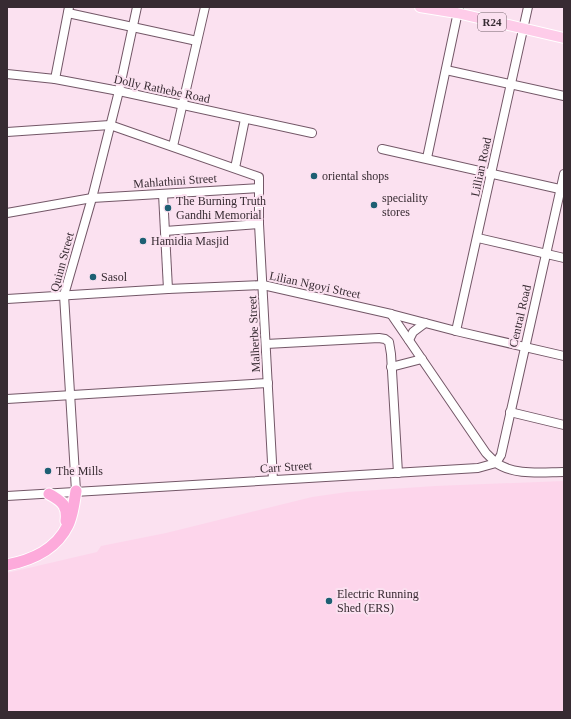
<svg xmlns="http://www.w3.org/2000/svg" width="571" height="719" font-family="Georgia,serif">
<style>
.built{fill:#fdd5eb}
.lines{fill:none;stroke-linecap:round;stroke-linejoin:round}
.minor-casing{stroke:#735767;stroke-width:10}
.major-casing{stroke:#fff;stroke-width:12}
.highway-casing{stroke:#fff;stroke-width:13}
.minor{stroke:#fff;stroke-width:8}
.major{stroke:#fecce9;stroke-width:10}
.highway{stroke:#fdaadb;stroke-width:11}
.poi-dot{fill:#1d5f73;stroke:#fbe1f0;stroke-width:1.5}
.labels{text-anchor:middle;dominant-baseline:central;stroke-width:4;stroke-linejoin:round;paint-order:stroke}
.shield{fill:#fbe1f0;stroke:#72626b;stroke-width:1}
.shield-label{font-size:11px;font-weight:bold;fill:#372b32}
.street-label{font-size:12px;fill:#372b32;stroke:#fbe1f0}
.poi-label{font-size:12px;fill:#372b32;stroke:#fbe1f0;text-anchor:start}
</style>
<rect width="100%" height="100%" fill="#fbe1f0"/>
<polygon class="built" points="564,481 564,712 7,712 7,573 97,552 101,546 166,533 312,497 347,492 435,486"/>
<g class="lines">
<defs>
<g id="minor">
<polyline points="68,13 197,41"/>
<polyline points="446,70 564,96"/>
<polyline points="7,74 55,79 119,91 312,133"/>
<polyline points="55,79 69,7"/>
<polyline points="7,132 110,125 259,177 259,224 273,480"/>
<polyline points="173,146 205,7"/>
<polyline points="382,149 564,190"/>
<polyline points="427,158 459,7"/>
<polyline points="235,168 245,119"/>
<polyline points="163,194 168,289"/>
<polyline points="7,213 92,198 259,188"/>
<polyline points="165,231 259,224"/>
<polyline points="478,238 564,258"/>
<polyline points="7,299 168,289 263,285 391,314 456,331 564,356"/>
<path d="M391 314 486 453C489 456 492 459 495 462 513 476 543 472 564 472"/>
<polyline points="456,331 528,7"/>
<polyline points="409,340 413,332 425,323"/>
<polyline points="266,344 379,338 385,339 389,342 391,354 398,473"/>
<polyline points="391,367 422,359"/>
<polyline points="7,399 268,383"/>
<polyline points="510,412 564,425"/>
<polyline points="76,491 64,295 92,198 119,91 137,7"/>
<polyline points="7,496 478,468 496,463 501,455 564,174"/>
</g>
<polyline id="major" points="420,7 457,13 564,38"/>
<g id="highway">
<path d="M49 494C62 501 68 506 66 521"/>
<path d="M7 565C32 560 56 550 68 525 73 515 74 502 76 491"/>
</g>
</defs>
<use href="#minor" class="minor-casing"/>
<use href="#major" class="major-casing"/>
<use href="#highway" class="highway-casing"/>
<use href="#minor" class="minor"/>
<use href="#major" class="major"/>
<use href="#highway" class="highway"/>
</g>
<g class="poi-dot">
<circle cx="314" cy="176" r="4"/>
<circle cx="374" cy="205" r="4"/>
<circle cx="168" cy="208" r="4"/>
<circle cx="143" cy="241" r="4"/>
<circle cx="93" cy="277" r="4"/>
<circle cx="48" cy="471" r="4"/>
<circle cx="329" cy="601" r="4"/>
</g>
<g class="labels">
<rect class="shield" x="478" y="13" width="28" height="18" rx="3"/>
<g class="shield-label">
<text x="492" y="22">R24</text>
</g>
<g class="street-label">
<text transform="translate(162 89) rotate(12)">Dolly Rathebe Road</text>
<text transform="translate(481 167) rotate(-78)">Lillian Road</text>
<text transform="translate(175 181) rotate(-4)">Mahlathini Street</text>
<text transform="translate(62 262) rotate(-75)">Quinn Street</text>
<text transform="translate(315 285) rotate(12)">Lilian Ngoyi Street</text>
<text transform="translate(520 316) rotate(-77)">Central Road</text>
<text transform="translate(254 334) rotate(-93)">Malherbe Street</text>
<text transform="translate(286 467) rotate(-4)">Carr Street</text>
</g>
<g class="poi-label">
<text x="322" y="176">oriental shops</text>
<text x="382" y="198">speciality<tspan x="382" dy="14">stores</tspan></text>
<text x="176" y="201">The Burning Truth<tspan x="176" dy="14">Gandhi Memorial</tspan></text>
<text x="151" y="241">Hamidia Masjid</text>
<text x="101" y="277">Sasol</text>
<text x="56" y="471">The Mills</text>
<text x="337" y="594">Electric Running<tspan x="337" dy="14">Shed (ERS)</tspan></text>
</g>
</g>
<rect width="571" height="719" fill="none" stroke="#372b32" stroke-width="16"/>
</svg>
